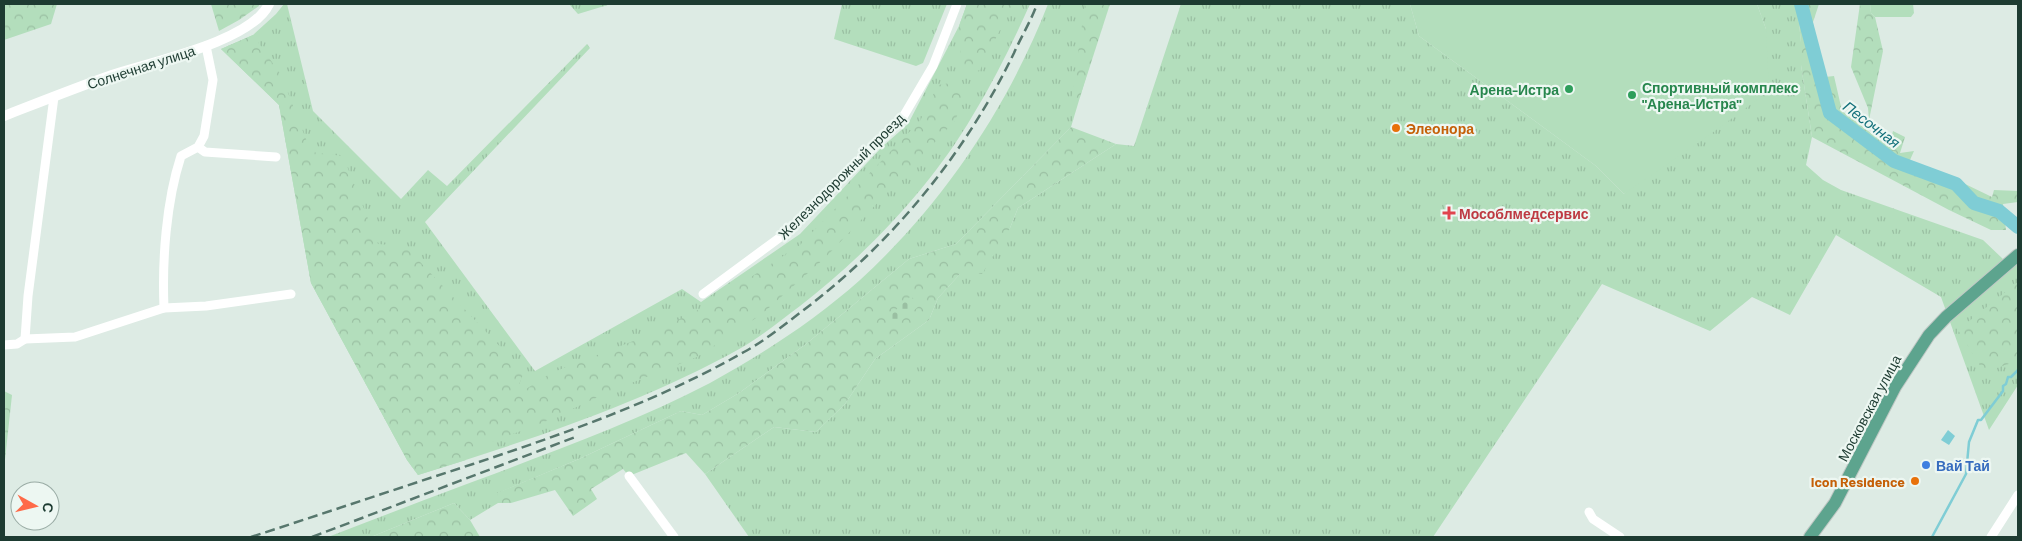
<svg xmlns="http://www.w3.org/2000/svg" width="2022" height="541" font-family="Barlow,sans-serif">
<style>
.grass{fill:url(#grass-tufts)}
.forest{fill:url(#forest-crowns)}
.cemetery{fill:url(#cemetery-stones)}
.pitch{fill:#b3debc}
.water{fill:#7fcdd5}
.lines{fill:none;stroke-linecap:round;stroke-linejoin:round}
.stream{stroke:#7fcdd5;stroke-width:2.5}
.river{stroke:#7fcdd5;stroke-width:14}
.primary-casing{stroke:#c0c8c5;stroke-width:14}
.minor{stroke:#fff;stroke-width:9}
.tertiary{stroke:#fff;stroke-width:10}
.primary{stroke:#5da48e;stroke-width:12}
.rail{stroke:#57776d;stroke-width:2.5;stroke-dasharray:10 5;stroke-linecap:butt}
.leisure-dot{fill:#2e9e5b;stroke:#edf7f2;stroke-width:2}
.food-dot{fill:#e8710a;stroke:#edf7f2;stroke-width:2}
.health-dot{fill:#e0444e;stroke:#edf7f2;stroke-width:2}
.shop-dot{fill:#3f7fe0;stroke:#edf7f2;stroke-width:2}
.labels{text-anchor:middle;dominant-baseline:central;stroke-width:4.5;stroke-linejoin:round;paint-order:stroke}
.street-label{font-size:14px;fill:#1d3b31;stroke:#edf7f2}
.leisure-label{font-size:14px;font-weight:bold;fill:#27864d;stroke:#edf7f2;text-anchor:start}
.food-label{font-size:14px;font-weight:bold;fill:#c56008;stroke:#edf7f2;text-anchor:start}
.health-label{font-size:14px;font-weight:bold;fill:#be3a42;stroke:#edf7f2;text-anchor:start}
.shop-label{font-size:14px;font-weight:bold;fill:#366cbe;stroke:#edf7f2;text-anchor:start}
.water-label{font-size:15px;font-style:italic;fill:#13707b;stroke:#edf7f2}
</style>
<defs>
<pattern id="grass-tufts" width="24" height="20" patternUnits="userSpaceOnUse" patternTransform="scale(1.25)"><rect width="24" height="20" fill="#b3debc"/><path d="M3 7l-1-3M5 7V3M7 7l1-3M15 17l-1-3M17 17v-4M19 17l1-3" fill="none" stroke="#9abfa2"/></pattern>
<pattern id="forest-crowns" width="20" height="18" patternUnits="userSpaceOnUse" patternTransform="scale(1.25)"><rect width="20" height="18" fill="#b3debc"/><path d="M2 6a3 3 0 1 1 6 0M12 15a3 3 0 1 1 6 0" fill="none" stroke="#9abfa2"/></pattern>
<pattern id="cemetery-stones" width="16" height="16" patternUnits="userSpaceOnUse" patternTransform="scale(1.25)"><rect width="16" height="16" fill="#b3debc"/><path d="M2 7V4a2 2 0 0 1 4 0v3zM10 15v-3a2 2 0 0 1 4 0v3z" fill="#9abfa2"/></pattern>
</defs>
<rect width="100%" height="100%" fill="#ddebe4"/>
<g class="grass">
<path d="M284 4H287L313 111 401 199 428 170 447 186 587 44 590 48 425 222 535 371 682 289 701 302 800 234 882 147 908 124 959 26 967 4H1030C1013 42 995 79 973 115 931 187 866 255 800 306 781 320 762 336 741 348 639 405 529 440 418 475L407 460 311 283 279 105 221 49 253 35 276 14Z"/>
<polygon points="569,4 611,4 578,14"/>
<polygon points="842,4 947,4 923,63 916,66 834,39"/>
<path d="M1048 4H1108L1071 127 956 244 909 259 806 344 739 393 702 415 681 411 579 459 498 493V503L470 520 454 503 371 537H328C383 516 439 494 494 474 567 446 641 419 710 383 763 354 815 320 860 280 942 205 1008 107 1048 4Z"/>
<polygon points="1181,4 1410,4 1419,36 1596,166 1624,194 1766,29 1757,4 1797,4 1801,42 1801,65 1812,137 1806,165 1823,180 1841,190 1983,240 2003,259 2012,254 2018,254 2018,385 1989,430 1941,297 1836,235 1790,315 1752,297 1710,331 1602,284 1433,537 749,537 705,474 774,427 816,432 845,404 875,359 929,320 938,298 960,274 1010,228 1018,208 1116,144 1134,146"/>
</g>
<g class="forest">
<polygon points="4,4 57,4 51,24 4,40"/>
<polygon points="211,4 258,4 259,6 239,20 219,31"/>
<polygon points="967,4 1013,4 980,70 962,76 959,26"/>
<polygon points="1085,4 1110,4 1080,97 1071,101"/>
<polygon points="1797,4 1819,4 1813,22 1816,78 1834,76 1842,111 1889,147 1893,131 1905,137 1900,153 1914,151 1906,169 1947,185 1961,182 1992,197 1994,190 2018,191 2018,202 2003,204 2006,230 1991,230 1949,210 1812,137 1801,65 1801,42"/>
<polygon points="1860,4 1870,4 1871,13 1875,17 1883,51 1869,120 1868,108 1851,67"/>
<polygon points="253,35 281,75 311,152 343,156 378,244 405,246 524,372 518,387 526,389 551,373 646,336 710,304 800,245 920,121 938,85 957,82 966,93 955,121 826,257 762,314 697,357 611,391 540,424 459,454 466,460 418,475 407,460 311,283 279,105 221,49"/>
<polygon points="1071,127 1116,144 1018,208 1010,228 982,274 960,274 938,298 929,320 875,359 845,404 816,432 774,427 705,474 686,453 629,476 623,469 591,489 597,499 573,516 555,490 511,503 498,503 497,493 579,459 681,411 702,415 739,393 806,344 909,259 956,244"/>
<polygon points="2018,282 2018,361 1984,372 1958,330"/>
<polygon points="4,391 12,395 4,469"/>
<polygon points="454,503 470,520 480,537 371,537"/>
</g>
<polygon class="cemetery" points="911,296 919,306 893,328 886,319"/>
<g class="pitch">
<polygon points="1410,4 1757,4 1766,29 1769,91 1708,136 1624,194 1596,166 1419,36"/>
<polygon points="1870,4 1913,4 1914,13 1911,17 1875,17 1871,13"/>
</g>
<polygon class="water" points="1948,430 1955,436 1949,445 1941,440"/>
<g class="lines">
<polyline class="stream" points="1932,537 1966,474 1969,442 1978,420 1981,420 2003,391 2003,386 2006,384 2008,377 2011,377 2018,370"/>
<polyline class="river" points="1801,4 1830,113 1894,161 1956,184 1974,203 1999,211 2018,227"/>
<defs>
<polyline id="primary" points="1810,537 1835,503 1895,387 1929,335 1946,317 2018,255"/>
</defs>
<use href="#primary" class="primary-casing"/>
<g class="minor">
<polyline points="198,147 205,152 276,157"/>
<polyline points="703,294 790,230 903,117 933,66 957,4"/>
<path d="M164 308C162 261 166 202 181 156L198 147 204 136 213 80 206 46"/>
<polyline points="25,339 28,296 54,97"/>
<polyline points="4,345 17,344 25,339 75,337 164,308 206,306 291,294"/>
<polyline points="629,476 674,537"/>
<polyline points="1589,512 1593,519 1620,537"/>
<polyline points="1991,537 2018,495"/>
</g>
<path class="tertiary" d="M4 116C40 102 75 88 112 75 151 62 251 42 269 4"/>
<use href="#primary" class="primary"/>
<g class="rail">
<path d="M251 537C325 513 399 488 473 464 566 433 658 401 744 352 766 340 785 324 805 309 894 241 965 154 1014 53 1021 37 1031 21 1037 4"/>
<polyline points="312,537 578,436"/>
</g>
</g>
<g class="leisure-dot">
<circle cx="1569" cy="89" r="5"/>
<circle cx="1632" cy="95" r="5"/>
</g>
<g class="food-dot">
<circle cx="1396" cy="128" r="5"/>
<circle cx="1915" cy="481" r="5"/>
</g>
<path class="health-dot" d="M1446.5 205.5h5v5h5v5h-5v5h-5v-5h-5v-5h5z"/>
<circle class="shop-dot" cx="1926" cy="465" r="5"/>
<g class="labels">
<g class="street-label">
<text transform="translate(141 67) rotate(-18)">Солнечная улица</text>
<text transform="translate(841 176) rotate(-45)">Железнодорожный проезд</text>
<text transform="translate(1869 408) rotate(-62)">Московская улица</text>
</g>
<g class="leisure-label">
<text x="1642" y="87">Спортивный комплекс<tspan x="1642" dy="16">"Арена-Истра"</tspan></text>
<text x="1559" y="89" text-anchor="end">Арена-Истра</text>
</g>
<g class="food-label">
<text x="1406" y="128">Элеонора</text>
<text x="1905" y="481" text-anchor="end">Icon Residence</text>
</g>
<g class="health-label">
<text x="1459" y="213">Мособлмедсервис</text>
</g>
<g class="shop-label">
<text x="1936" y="465">Вай Тай</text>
</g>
<g class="water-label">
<text transform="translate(1872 124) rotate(37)">Песочная</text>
</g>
</g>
<rect width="2022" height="541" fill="none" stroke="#1d3b31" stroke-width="10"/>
<g transform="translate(35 506) rotate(98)"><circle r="24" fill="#edf7f2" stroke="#9aaca5"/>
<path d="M0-4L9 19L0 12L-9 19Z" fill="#fe6a48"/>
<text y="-8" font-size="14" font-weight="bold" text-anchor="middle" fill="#1d3b31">С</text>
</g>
</svg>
